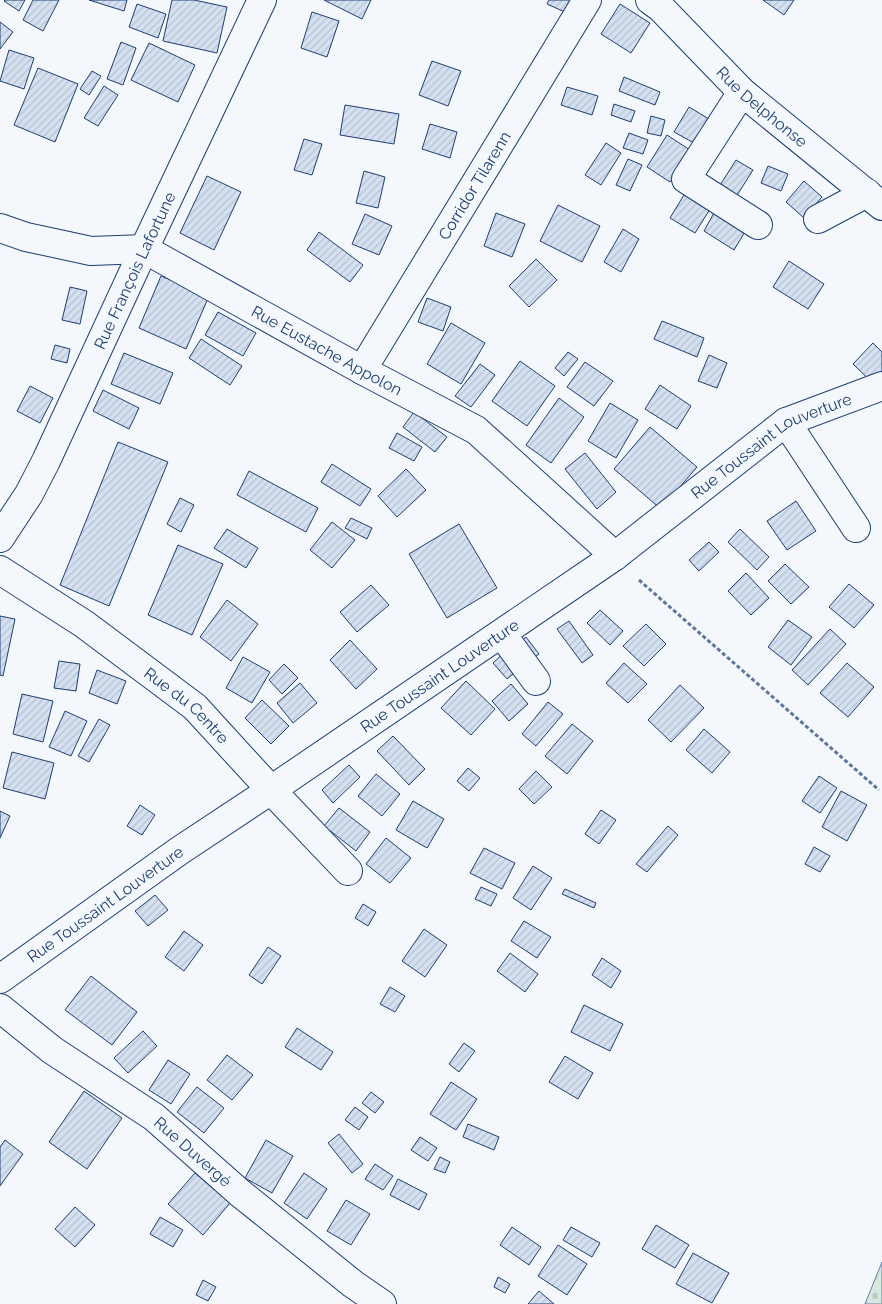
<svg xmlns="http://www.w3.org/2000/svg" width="882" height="1304" font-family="Raleway,sans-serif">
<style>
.cemetery{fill:url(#cemetery-stones);stroke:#687fa3}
.building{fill:url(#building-hatch);stroke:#1d3f73}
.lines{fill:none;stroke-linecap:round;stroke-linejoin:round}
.minor-casing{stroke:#1d3f73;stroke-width:30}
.path{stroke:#5e769c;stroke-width:3;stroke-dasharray:4 2.5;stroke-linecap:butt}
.minor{stroke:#f4f7fb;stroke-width:28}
.labels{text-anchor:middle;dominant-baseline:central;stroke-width:4;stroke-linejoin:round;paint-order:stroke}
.street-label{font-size:16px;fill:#1d3f73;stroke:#f4f7fb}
</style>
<defs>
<pattern id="cemetery-stones" width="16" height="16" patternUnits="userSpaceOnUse" patternTransform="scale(1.25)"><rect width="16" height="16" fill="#d7e8df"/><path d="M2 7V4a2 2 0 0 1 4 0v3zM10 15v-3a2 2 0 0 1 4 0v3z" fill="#b8c8c3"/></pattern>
<pattern id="building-hatch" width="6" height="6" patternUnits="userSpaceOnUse" patternTransform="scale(1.25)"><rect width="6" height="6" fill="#d5e0f0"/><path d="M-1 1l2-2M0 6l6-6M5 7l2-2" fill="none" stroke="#b6c1d1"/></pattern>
</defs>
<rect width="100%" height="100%" fill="#f4f7fb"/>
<polygon class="cemetery" points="882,1262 882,1304 865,1304"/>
<g class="building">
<polygon points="5,0 25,0 19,11 4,1"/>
<polygon points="33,0 59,0 43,31 23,20"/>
<polygon points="89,0 127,0 124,11"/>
<polygon points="172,0 194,0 227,7 217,53 163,41"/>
<polygon points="324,0 371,0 362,19"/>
<polygon points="549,0 573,0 567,13 547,4"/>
<polygon points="763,0 794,0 784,15"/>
<polygon points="137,4 166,14 158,38 129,27"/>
<polygon points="620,4 650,23 631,53 601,34"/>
<polygon points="312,12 339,21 327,57 301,48"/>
<polygon points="0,22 13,32 0,49"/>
<polygon points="121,42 136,48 123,85 107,79"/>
<polygon points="149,43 195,65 178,102 131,80"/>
<polygon points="9,50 34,58 24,89 0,81"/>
<polygon points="432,61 461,71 448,106 419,95"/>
<polygon points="38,68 78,84 55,142 14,125"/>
<polygon points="92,71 101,76 89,95 80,89"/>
<polygon points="624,77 660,92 655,105 619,91"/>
<polygon points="104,86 118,95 98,126 84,118"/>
<polygon points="567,87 598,96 592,115 561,105"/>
<polygon points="614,104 635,111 631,122 611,115"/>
<polygon points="345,105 399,114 394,144 340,135"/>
<polygon points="689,107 709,119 694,143 674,132"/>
<polygon points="651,116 665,120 661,136 647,133"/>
<polygon points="430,124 457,132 450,158 422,149"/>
<polygon points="629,133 648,140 643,154 623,148"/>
<polygon points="667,135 690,150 670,182 647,167"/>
<polygon points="304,139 322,144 312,175 294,170"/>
<polygon points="606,143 621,153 601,185 585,175"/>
<polygon points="628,159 642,165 630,191 616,185"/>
<polygon points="736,160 753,170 734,200 717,190"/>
<polygon points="768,166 788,174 781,191 761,183"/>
<polygon points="364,171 385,177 378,208 356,203"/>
<polygon points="207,176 241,192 214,250 180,233"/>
<polygon points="804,181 822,197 804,218 786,202"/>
<polygon points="687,190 712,206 695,233 670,218"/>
<polygon points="558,205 600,226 582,262 540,241"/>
<polygon points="715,211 746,230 734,250 704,231"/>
<polygon points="496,213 525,224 512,257 484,246"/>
<polygon points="365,214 392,226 379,255 352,244"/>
<polygon points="623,229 639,239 621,272 604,262"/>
<polygon points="319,232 363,265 350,282 307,250"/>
<polygon points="536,259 557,280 529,307 509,286"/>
<polygon points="789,261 824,284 808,309 773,287"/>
<polygon points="161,276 209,296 186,349 139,328"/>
<polygon points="70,287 87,291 80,324 62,320"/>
<polygon points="427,298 451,307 443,331 418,322"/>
<polygon points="218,312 256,333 243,356 205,335"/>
<polygon points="662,321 704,338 697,357 654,339"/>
<polygon points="451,323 485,343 461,384 427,364"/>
<polygon points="201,339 242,366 230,385 189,358"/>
<polygon points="873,343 882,352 882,384 878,388 853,364"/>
<polygon points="55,345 70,349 67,363 51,359"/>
<polygon points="568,352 578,359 564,376 555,368"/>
<polygon points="124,353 173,373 160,404 111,384"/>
<polygon points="709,355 727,363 717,388 698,381"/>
<polygon points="520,361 555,386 527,426 492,401"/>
<polygon points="585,362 613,381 594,406 567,387"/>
<polygon points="480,364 495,375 471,407 455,396"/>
<polygon points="660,385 691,406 677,429 645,409"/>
<polygon points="30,386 53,398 40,423 17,411"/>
<polygon points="103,390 139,408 129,429 93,411"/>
<polygon points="559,398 584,417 551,463 526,445"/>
<polygon points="610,403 638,420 616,458 588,441"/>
<polygon points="414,412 447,437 435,452 403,427"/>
<polygon points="650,427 697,467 661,509 614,469"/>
<polygon points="397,433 422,447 414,461 389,448"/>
<polygon points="118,442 168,462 109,606 60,585"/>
<polygon points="585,453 616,492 597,509 565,469"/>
<polygon points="332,464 371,489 360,506 321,482"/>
<polygon points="406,469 426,490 397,517 378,496"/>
<polygon points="249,471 318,508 306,532 237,495"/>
<polygon points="180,498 194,505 181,532 167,524"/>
<polygon points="796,501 816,531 787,550 767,521"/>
<polygon points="351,518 372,528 367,539 345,528"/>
<polygon points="332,522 355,540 332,568 310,550"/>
<polygon points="459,524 497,588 447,618 409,554"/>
<polygon points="227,529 258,548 246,568 214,548"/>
<polygon points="740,529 769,557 757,570 728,542"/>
<polygon points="709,542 719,552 699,571 689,560"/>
<polygon points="178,545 223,564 192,635 148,615"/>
<polygon points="785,564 809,587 791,604 768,581"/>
<polygon points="746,573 769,598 751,615 728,591"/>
<polygon points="849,584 874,605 854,628 829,607"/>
<polygon points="371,585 389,605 357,632 340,612"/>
<polygon points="227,600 258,624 231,661 200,637"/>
<polygon points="600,610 623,631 610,645 587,623"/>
<polygon points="0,616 15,619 3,676 0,675"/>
<polygon points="788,620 812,637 791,665 768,647"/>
<polygon points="569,621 593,655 582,663 557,629"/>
<polygon points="646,624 666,644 644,666 623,646"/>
<polygon points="830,629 846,644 808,685 792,670"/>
<polygon points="526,637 539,654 529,661 516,645"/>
<polygon points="350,640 377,669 356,689 330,660"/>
<polygon points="505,652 519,669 507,679 493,663"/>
<polygon points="243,657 270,672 252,703 226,688"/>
<polygon points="59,661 80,664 76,691 54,688"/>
<polygon points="624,663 647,684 628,703 606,683"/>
<polygon points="847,663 874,687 848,717 820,693"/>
<polygon points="284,664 298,678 282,694 269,680"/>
<polygon points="97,670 126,681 117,704 89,693"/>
<polygon points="466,681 495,709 471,735 441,708"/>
<polygon points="300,683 317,703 293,723 277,703"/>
<polygon points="511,684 528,704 509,721 492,701"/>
<polygon points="680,685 704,708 671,742 648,720"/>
<polygon points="22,694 53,701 43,742 13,734"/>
<polygon points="262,700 289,726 271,744 245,718"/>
<polygon points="548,702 563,714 536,746 522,734"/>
<polygon points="65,711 87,721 71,756 49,747"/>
<polygon points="99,719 110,725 89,762 78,756"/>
<polygon points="572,724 593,741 567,774 545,756"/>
<polygon points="704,729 730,752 712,773 686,750"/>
<polygon points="393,736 425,769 409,785 377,751"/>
<polygon points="12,752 54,763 45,799 3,788"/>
<polygon points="349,765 360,777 333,803 322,790"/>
<polygon points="468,768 480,778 469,791 457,781"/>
<polygon points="536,771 552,787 534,804 519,789"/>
<polygon points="376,774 400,794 382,816 358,796"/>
<polygon points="819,776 837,788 820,813 802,801"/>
<polygon points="841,791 867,805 847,841 822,827"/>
<polygon points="413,801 444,819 427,848 396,830"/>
<polygon points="140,805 155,815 142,835 127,826"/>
<polygon points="339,808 370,832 356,851 324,826"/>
<polygon points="601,810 616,820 599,844 585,834"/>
<polygon points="0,811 10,816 0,838"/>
<polygon points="668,826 678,835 647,872 636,864"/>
<polygon points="386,838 411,858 390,883 366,864"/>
<polygon points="814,847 830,856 820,872 805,864"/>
<polygon points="484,848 515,863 502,889 470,873"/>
<polygon points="533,866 552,878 531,910 513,898"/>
<polygon points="481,887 497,894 491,906 475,899"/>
<polygon points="565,889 596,903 594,908 562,894"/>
<polygon points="155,895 168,910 148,926 135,911"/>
<polygon points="363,904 376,912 368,926 355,918"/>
<polygon points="524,921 551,937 537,958 511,941"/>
<polygon points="424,929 447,945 425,977 402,961"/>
<polygon points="184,931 203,945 184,971 165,957"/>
<polygon points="268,947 281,956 262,984 249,975"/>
<polygon points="510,953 538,974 525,992 497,971"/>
<polygon points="602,958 621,971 611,988 592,975"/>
<polygon points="91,976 137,1012 112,1045 65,1010"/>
<polygon points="390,987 405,996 395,1012 380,1004"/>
<polygon points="584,1005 623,1024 610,1051 571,1032"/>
<polygon points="297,1028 333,1052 321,1070 285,1047"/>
<polygon points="143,1031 157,1046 128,1073 114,1058"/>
<polygon points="464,1043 475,1051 459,1072 449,1064"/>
<polygon points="227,1055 253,1075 232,1100 207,1080"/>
<polygon points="565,1056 593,1073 578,1099 549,1082"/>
<polygon points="168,1060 190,1074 171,1104 149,1090"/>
<polygon points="451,1082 477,1099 456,1130 430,1114"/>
<polygon points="197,1087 224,1108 204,1133 177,1112"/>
<polygon points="84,1091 122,1118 87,1169 49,1142"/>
<polygon points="371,1092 384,1102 375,1113 362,1103"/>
<polygon points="355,1107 368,1117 359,1130 345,1120"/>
<polygon points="468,1124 499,1137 494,1150 463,1137"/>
<polygon points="339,1134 363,1164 352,1173 328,1143"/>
<polygon points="420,1137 437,1148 428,1161 411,1150"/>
<polygon points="5,1140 23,1154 0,1186 0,1147"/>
<polygon points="266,1140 293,1156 272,1193 245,1178"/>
<polygon points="440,1157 450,1162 445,1173 434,1169"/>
<polygon points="375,1164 393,1176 383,1190 365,1179"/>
<polygon points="195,1173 230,1203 203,1235 168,1204"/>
<polygon points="304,1173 327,1189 307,1219 284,1203"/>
<polygon points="398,1179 427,1194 419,1210 390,1195"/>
<polygon points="346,1200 370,1214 351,1245 327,1231"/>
<polygon points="75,1207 95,1225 75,1247 55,1229"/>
<polygon points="160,1217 183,1230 173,1247 150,1234"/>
<polygon points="656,1225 689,1245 675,1268 642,1249"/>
<polygon points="512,1227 541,1247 529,1265 500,1245"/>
<polygon points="571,1227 600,1243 592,1257 563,1240"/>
<polygon points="558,1245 587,1264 567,1295 538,1276"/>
<polygon points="693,1253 729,1273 712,1303 676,1284"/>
<polygon points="498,1277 510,1284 505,1293 494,1287"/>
<polygon points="203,1280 216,1287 208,1301 196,1295"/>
<polygon points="539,1291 554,1304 528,1304"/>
</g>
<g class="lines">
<defs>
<g id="minor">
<path id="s1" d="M650 0 661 8 742 92 882 206"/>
<polyline points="742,92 686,179 758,225"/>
<polyline points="818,219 867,193"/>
<path id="s2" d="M0 228 26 237 91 251 144 249 362 370 476 430 615 556"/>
<path id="s3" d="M362 370 587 0"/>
<polyline points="786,422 856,528"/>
<path id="s4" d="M0 538 29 494 46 461 144 249 262 0"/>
<path id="s5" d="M0 570 84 624 195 707 271 790 348 871"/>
<polyline points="502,634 536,681"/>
<path id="s6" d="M0 979 179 851 271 790 615 556 786 422 882 386"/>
<path id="s7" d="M0 1008 52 1050 154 1117 240 1193 353 1284 382 1304"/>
</g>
</defs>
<use href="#minor" class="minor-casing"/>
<polyline class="path" points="639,580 879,790"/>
<use href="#minor" class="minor"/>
</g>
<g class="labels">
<g class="street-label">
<text stroke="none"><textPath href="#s1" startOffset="155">Rue Delphonse</textPath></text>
<text stroke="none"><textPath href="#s3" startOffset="216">Corridor Tilarenn</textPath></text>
<text stroke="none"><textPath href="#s4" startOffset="300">Rue François Lafortune</textPath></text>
<text stroke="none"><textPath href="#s2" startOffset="356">Rue Eustache Appolon</textPath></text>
<text stroke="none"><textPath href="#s6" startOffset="939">Rue Toussaint Louverture</textPath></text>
<text stroke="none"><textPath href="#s6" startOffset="534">Rue Toussaint Louverture</textPath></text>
<text stroke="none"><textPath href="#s5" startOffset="231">Rue du Centre</textPath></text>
<text stroke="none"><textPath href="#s6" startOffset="129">Rue Toussaint Louverture</textPath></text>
<text stroke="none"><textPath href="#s7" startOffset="241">Rue Duvergé</textPath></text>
</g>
</g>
</svg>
